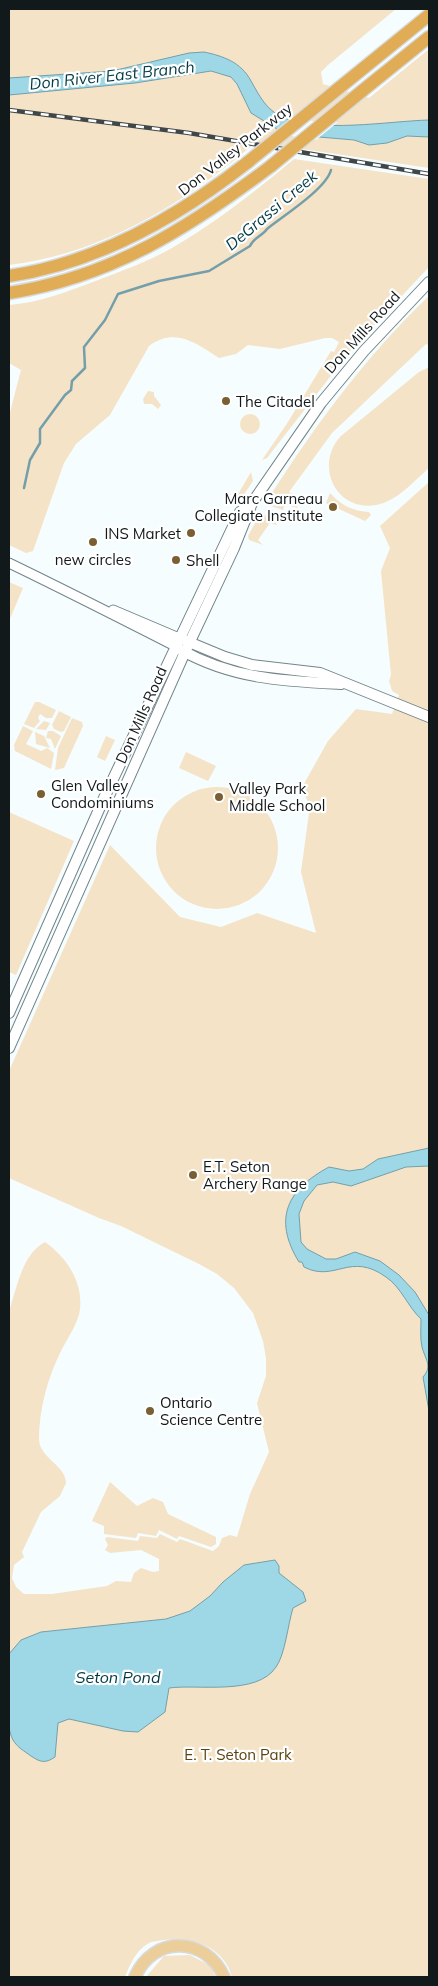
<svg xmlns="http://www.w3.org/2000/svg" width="438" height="1986" font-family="Mulish,sans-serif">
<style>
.green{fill:#f4e3c7}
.water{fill:#9ed8e7;stroke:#749faa}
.pier{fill:#f5fdff}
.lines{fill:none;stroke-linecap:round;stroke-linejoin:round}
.stream{stroke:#749faa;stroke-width:2.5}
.tertiary-casing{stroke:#728589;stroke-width:11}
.secondary-casing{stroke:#728589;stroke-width:12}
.primary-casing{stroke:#d9dadb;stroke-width:14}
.motorway-casing{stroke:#d9dadb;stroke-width:15}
.tertiary{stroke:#fff;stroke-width:9}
.secondary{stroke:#fff;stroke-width:10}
.primary{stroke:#ecce9a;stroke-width:11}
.motorway{stroke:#e0ad56;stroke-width:12}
.rail-casing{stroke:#404749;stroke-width:4.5}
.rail{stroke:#fff;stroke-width:2.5;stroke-dasharray:8;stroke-linecap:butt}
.motorway-bridge-casing{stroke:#d9dadb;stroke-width:15;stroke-linecap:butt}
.motorway-bridge{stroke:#e0ad56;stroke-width:12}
.poi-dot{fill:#7a5f32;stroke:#fff;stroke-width:2}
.labels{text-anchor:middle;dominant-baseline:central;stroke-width:4.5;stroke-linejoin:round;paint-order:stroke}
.street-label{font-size:15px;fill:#12191b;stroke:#fff}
.poi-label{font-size:15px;fill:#12191b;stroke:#fff;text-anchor:start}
.park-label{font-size:15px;fill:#5d4210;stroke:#fff}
.water-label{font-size:16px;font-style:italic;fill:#013a44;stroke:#fff}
</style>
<rect width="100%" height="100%" fill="#f5fdff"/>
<g class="green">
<path d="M9 9H396L328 65 321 72 323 84 369 98 429 49V168L256 142C187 202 102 254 9 265Z"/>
<path d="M294 159 429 179V267L351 350 267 458 262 460 288 422 331 351 334 352 339 342 332 338H325L280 349 248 345 236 354 219 358C196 343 175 327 149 346L110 415 76 444 64 463 33 551 26 553 9 545V416L21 370 9 363V305C38 303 66 292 93 282 121 271 151 261 177 245 219 220 257 190 294 159Z"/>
<path d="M429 296V345L426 344 332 433 289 492 299 499 297 508 285 504 283 510 271 506 268 501 270 496C317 423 366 356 429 296Z"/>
<path d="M429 367V468C414 481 396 502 376 505 335 512 314 464 341 436L419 372Z"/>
<polygon points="148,391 154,392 154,396 161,405 158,409 152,404 144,404 143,399"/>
<circle cx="250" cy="424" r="10"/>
<polygon points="251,472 253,481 241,499 234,501"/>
<path d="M429 482V1977H232C224 1947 193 1936 164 1940 160 1941 153 1941 149 1943 136 1950 130 1964 125 1977H9V1311C17 1288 22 1254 45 1242 66 1257 83 1281 80 1309 79 1322 67 1339 61 1351 48 1377 39 1409 39 1439 39 1458 66 1465 66 1483L60 1496 41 1512 22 1552 24 1557 14 1565 12 1578 16 1587 24 1594H52L107 1586 116 1581 131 1582 134 1573 141 1568 153 1572 159 1571V1559L141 1550 110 1553 105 1550 108 1545 105 1539 107 1537 138 1541 140 1536 157 1538 160 1534 177 1542 180 1539 213 1551 219 1546 222 1538 230 1535 237 1537 250 1494 269 1452 257 1403 266 1376V1358L263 1341 253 1313 234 1288 217 1274 199 1264 121 1226 99 1218 9 1178V1071L110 845 180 917 221 927 257 913 316 933 301 872 310 805 301 789 328 741 356 709 392 714 399 695 392 691 389 681 391 675 381 571 390 548 380 526Z"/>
<path d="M330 493C341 505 352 511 369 512L371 515 365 521 326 503Z"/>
<polygon points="260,514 274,518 277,525 270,523 258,540 263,545 249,540 248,536"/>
<polygon points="9,582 23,588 9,621"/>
<polygon points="35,702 39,702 56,710 52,718 46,718 40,714 38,718 40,721 34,728 24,724"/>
<polygon points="59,711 71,717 64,731 61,732 54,729 52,725"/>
<polygon points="72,718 82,722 83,726 64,768 55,770 58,748"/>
<polygon points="44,721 50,723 46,730 36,729"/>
<polygon points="23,726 33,731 26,744 41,751 47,748 54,753 51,769 15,751 14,745"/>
<polygon points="48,731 53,731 61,736 55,749 51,739 46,738"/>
<polygon points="35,732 44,736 50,748 36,744"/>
<polygon points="106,736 115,740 105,761 97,757"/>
<polygon points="186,752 216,766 208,781 179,768"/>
<circle cx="217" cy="848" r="61"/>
<polygon points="9,812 74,841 16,975 9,972"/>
<polygon points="110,1482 137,1506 153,1498 163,1502 168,1514 216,1537 216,1544 211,1547 179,1536 177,1539 159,1530 156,1536 138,1533 136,1538 104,1534 104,1526 92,1521"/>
<polygon points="190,1955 209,1965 216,1977 146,1977 164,1956"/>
</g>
<g class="water">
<path d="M204 52C223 56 241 62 251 81 259 95 265 108 280 116 315 134 390 121 429 120V137L407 136 387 143 369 145 354 140 296 135 277 129 251 113 237 84 231 77 211 71 135 83 9 95V78L112 71 189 53Z"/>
<path d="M429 1148V1166L406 1167 351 1186 333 1182 317 1185 304 1201 299 1214 301 1242 307 1249 326 1259H336L355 1252 380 1261 399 1275 415 1292 429 1315V1411L423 1377C433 1366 425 1359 422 1347 420 1338 421 1329 421 1319 408 1307 401 1287 386 1277 350 1251 335 1283 304 1267L302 1262H299C272 1218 288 1189 329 1167L349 1171 363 1169 378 1159Z"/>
<path d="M275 1560 279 1566V1573L303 1592 306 1601 293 1608C288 1624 285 1655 276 1667 257 1696 198 1684 169 1688L165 1712 138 1732 123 1731 69 1719 58 1723 55 1757C45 1764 40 1762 31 1756 24 1751 17 1747 13 1740 3 1722 9 1675 9 1654L21 1640 41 1632 166 1619 190 1611 210 1596 223 1582 244 1565Z"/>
</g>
<polygon class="pier" points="292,117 313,121 338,122 316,140 296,137 274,131"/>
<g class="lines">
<path class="stream" d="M24 488 30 460 40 443V429L65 395 71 390 72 381 85 368 84 347 105 320 118 294 159 281 209 271 250 246C253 238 262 236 267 229 283 216 326 189 331 170"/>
<defs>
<g id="tertiary">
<path d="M9 563C65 590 120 618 175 646"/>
<polyline points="113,610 179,638"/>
</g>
<g id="secondary">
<polyline points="184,640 225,657 252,665 320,673 429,717"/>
<path d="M181 650C233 679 283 681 341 684"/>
<polyline points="9,1013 104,798 240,512 252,503"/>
<polyline points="9,1048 185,652 234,548 252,503 321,403 364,351 429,282"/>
</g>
<path id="primary" d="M135 1977C153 1935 206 1936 224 1977"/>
<g id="motorway">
<polyline points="339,88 429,15"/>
<polyline points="362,91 429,37"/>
<path d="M9 276C98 263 178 217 248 162"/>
<path d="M9 293C112 277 190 227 271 166"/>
</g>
</defs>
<use href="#tertiary" class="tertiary-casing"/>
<use href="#secondary" class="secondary-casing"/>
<use href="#primary" class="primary-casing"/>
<use href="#motorway" class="motorway-casing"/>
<use href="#tertiary" class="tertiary"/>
<use href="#secondary" class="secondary"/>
<use href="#primary" class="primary"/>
<use href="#motorway" class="motorway"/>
<defs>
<polyline id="rail" points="9,110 189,133 429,174"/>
</defs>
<use href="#rail" class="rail-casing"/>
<use href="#rail" class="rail"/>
<defs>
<g id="motorway-bridge">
<polyline points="248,162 339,88"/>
<polyline points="271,166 362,91"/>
</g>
</defs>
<use href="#motorway-bridge" class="motorway-bridge-casing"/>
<use href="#motorway-bridge" class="motorway-bridge"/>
</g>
<g class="poi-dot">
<circle cx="226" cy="401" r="5"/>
<circle cx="333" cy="507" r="5"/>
<circle cx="191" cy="533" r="5"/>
<circle cx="93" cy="542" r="5"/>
<circle cx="176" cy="560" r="5"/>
<circle cx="41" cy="794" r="5"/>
<circle cx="219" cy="797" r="5"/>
<circle cx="193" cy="1175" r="5"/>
<circle cx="150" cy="1411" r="5"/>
</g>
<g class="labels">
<g class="street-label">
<text transform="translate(235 149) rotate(-38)">Don Valley Parkway</text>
<text transform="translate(362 332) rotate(-48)">Don Mills Road</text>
<text transform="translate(141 715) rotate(-66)">Don Mills Road</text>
</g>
<g class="poi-label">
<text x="236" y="401">The Citadel</text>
<text x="323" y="498" text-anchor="end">Marc Garneau<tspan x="323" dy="17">Collegiate Institute</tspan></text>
<text x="181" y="533" text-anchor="end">INS Market</text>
<text x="93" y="559" text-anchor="middle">new circles</text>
<text x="186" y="560">Shell</text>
<text x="51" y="785">Glen Valley<tspan x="51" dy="17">Condominiums</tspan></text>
<text x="229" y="788">Valley Park<tspan x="229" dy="17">Middle School</tspan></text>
<text x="203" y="1166">E.T. Seton<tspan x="203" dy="17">Archery Range</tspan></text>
<text x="160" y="1402">Ontario<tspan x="160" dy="17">Science Centre</tspan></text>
</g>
<g class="park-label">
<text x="238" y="1754">E. T. Seton Park</text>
</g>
<g class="water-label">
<text transform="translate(112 75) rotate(-6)">Don River East Branch</text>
<text transform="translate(271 210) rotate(-40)">DeGrassi Creek</text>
<text x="118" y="1677">Seton Pond</text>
</g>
</g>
<rect width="438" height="1986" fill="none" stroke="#12191b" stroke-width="20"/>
</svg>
